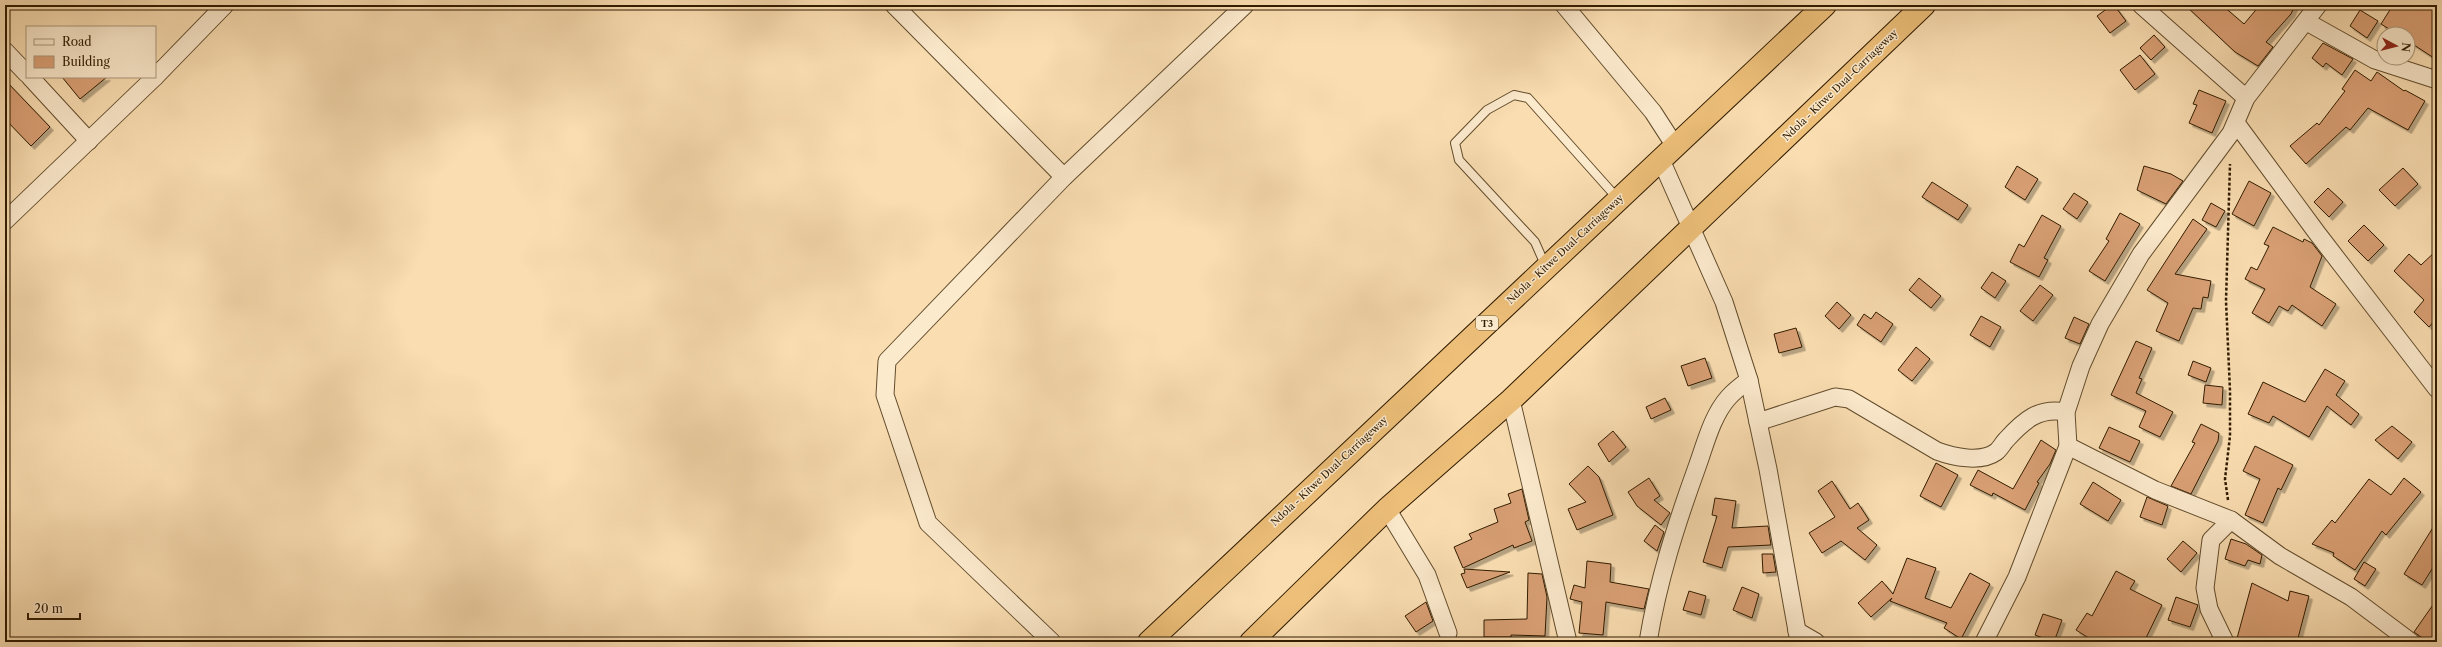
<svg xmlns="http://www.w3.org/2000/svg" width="2442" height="647" font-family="'Libre Caslon Text',serif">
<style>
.building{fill:#daa074;stroke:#301b00;filter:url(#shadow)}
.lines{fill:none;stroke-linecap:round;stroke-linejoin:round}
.lane-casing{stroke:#624c2c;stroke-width:10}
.street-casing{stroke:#624c2c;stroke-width:19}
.highway-casing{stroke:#301b00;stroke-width:24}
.path{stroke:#301b00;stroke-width:2.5;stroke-dasharray:3 2;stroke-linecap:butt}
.lane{stroke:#fceacd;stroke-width:8}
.street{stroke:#fceacd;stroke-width:17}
.highway{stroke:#edbf79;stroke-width:22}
.labels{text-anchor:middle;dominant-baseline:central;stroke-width:3;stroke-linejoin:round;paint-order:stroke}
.shield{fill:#fceacd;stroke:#6d593e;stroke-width:1}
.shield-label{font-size:9px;font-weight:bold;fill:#301b00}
.street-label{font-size:10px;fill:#301b00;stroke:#fceacd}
</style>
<defs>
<filter id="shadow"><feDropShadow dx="3.5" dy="3.5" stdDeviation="0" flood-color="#0004"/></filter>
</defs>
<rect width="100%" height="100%" fill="#fadeb2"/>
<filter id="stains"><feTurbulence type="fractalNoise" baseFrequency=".005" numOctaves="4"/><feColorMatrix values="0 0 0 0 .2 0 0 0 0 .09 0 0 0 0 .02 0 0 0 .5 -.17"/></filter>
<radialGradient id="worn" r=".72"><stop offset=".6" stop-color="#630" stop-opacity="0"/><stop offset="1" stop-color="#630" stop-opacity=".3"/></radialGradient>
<g class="building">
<polygon points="2112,5 2114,5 2126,21 2110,33 2097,16"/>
<polygon points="2185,5 2222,5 2244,24 2260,5 2295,5 2291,14 2266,42 2273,47 2258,66 2235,52"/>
<polygon points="2393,5 2432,5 2437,8 2437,60 2408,41 2408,34 2397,34 2381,24"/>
<polygon points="2360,10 2378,21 2367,38 2350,26"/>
<polygon points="2154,35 2165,47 2151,60 2140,48"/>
<polygon points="2323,43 2353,59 2342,75 2326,63 2323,67 2312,58"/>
<polygon points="2140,55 2155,74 2135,90 2120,70"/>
<polygon points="2355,70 2371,81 2377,72 2404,91 2405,90 2425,101 2408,130 2368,108 2350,130 2346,127 2306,164 2290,146 2317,123 2319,125 2345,91 2342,89"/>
<polygon points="62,77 107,77 80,99"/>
<polygon points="5,80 50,127 31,146 5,119"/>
<polygon points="2199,90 2226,101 2212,133 2189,123 2197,105 2193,104"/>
<polygon points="2017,166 2038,179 2025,200 2005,187"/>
<polygon points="2144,166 2171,174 2183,181 2166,204 2137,190"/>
<polygon points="2403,168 2418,184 2395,206 2379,190"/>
<polygon points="2249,181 2271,193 2254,226 2232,214"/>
<polygon points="1932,182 1968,205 1958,220 1922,197"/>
<polygon points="2328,188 2343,202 2329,217 2314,202"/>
<polygon points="2074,193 2088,202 2077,219 2063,209"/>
<polygon points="2211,203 2225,211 2216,227 2202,220"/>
<polygon points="2120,213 2140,224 2105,281 2089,271 2109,241 2106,239"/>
<polygon points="2042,215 2061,226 2044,258 2048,260 2039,277 2010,262 2019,244 2024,247"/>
<polygon points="2193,219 2207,229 2175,274 2211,281 2208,298 2203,297 2201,309 2193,308 2179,341 2156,331 2168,303 2147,290"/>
<polygon points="2364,225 2384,245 2368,261 2348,241"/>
<polygon points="2273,227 2303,242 2304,239 2312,243 2322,256 2310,287 2336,304 2322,326 2292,305 2288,311 2279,306 2269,323 2252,313 2265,289 2245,279 2251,267 2257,270 2269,246 2264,244"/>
<polygon points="2437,250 2437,318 2429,327 2414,312 2424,300 2394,271 2409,254 2421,265"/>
<polygon points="1992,272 2006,281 1995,298 1981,288"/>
<polygon points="1919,278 1941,296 1931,308 1909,290"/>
<polygon points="2040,285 2053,295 2033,321 2020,311"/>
<polygon points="1837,302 1851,315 1839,329 1825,316"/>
<polygon points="1876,312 1893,324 1881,342 1857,325 1864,314 1871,319"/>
<polygon points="1981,316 2001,327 1990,347 1970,335"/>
<polygon points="2074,317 2089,324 2080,344 2065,338"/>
<polygon points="1796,328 1802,347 1779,353 1774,334"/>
<polygon points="2136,341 2152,348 2139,378 2142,379 2136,393 2173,412 2160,437 2139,427 2146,411 2111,395"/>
<polygon points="1916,347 1930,359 1912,381 1898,370"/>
<polygon points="1705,358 1712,378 1688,386 1681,366"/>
<polygon points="2193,361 2211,368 2206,382 2188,375"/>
<polygon points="2325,369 2345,381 2336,395 2359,414 2351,425 2327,406 2309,437 2273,416 2269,423 2248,414 2263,382 2305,402"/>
<polygon points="2205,385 2223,387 2222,405 2203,403"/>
<polygon points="1665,398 1671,410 1651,419 1646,407"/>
<polygon points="2201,424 2219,433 2218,441 2191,494 2171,486 2195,443 2192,442"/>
<polygon points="2392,426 2412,442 2398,459 2375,440"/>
<polygon points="2109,427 2140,441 2130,462 2099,448"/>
<polygon points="1613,431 1626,447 1609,462 1598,444"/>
<polygon points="2041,440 2056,450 2050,464 2037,482 2039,483 2025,510 1993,493 1992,496 1970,485 1978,470 2013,489"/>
<polygon points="2255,446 2293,465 2281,490 2278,488 2263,523 2245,515 2260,479 2243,471"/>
<polygon points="1936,463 1958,475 1941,507 1920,496"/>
<polygon points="1588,466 1599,477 1613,515 1577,530 1568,509 1586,502 1569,484"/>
<polygon points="1649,478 1660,496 1654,500 1670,513 1661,525 1637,506 1628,492"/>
<polygon points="2404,478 2421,492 2386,535 2382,531 2355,570 2333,556 2334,553 2312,544 2332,520 2335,523 2369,479 2391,495"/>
<polygon points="1832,481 1850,509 1858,503 1869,520 1857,528 1877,545 1865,560 1841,541 1822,553 1809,533 1835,517 1818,491"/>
<polygon points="2093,482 2121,500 2108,521 2080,504"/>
<polygon points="1522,489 1529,520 1525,522 1532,541 1514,548 1513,545 1463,568 1454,547 1472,539 1469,534 1498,522 1494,509 1511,503 1508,494"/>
<polygon points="2147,497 2168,506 2162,525 2140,517"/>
<polygon points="1715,498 1736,501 1732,528 1768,526 1771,545 1728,547 1722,568 1703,562 1717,516 1712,515"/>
<polygon points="2437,521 2437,561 2422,585 2404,574"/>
<polygon points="1655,525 1664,532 1657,551 1644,541"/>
<polygon points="2231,539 2246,544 2262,555 2260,564 2248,560 2245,566 2225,559"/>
<polygon points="2183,541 2197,553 2181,572 2167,559"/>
<polygon points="1762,554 1773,554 1776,572 1763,573"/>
<polygon points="1907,558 1936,568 1925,598 1951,608 1970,573 1990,584 1961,639 1944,628 1947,623 1890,601 1892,598 1871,617 1858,603 1882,581 1893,594"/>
<polygon points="1587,561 1611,564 1610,582 1649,589 1644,609 1606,602 1603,635 1579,633 1582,602 1570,599 1574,585 1585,588"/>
<polygon points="2364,562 2376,569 2365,586 2354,579"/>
<polygon points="1464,569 1510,572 1467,588 1461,574 1465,573"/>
<polygon points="2116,571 2135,581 2130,589 2162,605 2144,642 2095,642 2076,630 2087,613 2092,616"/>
<polygon points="1528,573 1542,574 1547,597 1545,636 1511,635 1511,637 1484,637 1484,620 1527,619"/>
<polygon points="2252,583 2288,601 2290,591 2309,596 2297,642 2236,642"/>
<polygon points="1742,587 1759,594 1752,618 1733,610"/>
<polygon points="1689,591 1706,596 1701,615 1683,610"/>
<polygon points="2176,597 2198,605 2190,627 2168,620"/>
<polygon points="2437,599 2437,642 2428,642 2414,632"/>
<polygon points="1426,602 1433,621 1416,632 1405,616"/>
<polygon points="2043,614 2062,620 2054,642 2035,635"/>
</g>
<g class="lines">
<defs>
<polyline id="lane" points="1546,267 1535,242 1459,160 1455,143 1487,110 1514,95 1528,98 1618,199"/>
<g id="street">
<polyline points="894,5 1064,177"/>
<polyline points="1564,5 1653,112 1675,146"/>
<polyline points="2141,5 2246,98"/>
<polyline points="2307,22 2375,60 2437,80"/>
<polyline points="5,51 27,74"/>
<polyline points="30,77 89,141"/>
<polyline points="155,77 225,5"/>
<polyline points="2236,123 2317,233 2437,389"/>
<polyline points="1661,160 1724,302 1749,380 1768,469 1799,642"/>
<polyline points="5,221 155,77"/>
<polyline points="1511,400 1568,642"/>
<path d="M1758 422 1835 397 1849 399 1937 451C1953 457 1981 463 1996 452 2000 449 2003 443 2006 440 2024 420 2039 407 2066 412"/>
<polyline points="2068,446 2155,490 2231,520 2280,556 2351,597 2411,642"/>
<polyline points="1387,509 1427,575 1448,633"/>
<polyline points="1797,631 1816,642"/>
<polyline points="1052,642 928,523 885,395 887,361 1064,177 1245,5"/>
<path d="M1648 642C1658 581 1676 525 1697 467 1705 445 1712 416 1728 398 1734 391 1742 385 1749 380"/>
<polyline points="1984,642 2017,577 2068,446 2066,412 2081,366 2100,324 2141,254 2231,133 2246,98 2318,5"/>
<polyline points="2225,642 2209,609 2205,588 2211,540 2231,520"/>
</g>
<g id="highway">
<polyline points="1149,642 1825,5"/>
<polyline points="1251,642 1387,509 1511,400 1924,5"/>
</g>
</defs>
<use href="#lane" class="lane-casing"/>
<use href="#street" class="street-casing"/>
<use href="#highway" class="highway-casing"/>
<polyline class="path" points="2228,500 2225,479 2230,436 2230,391 2226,301 2230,164"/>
<use href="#lane" class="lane"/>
<use href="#street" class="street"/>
<use href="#highway" class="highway"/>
</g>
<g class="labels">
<rect class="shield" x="1476" y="316" width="22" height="14" rx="3"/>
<g class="shield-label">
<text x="1487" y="323">T3</text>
</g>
<g class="street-label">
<text transform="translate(1840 85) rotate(-44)">Ndola - Kitwe Dual-Carriageway</text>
<text transform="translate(1565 249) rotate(-43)">Ndola - Kitwe Dual-Carriageway</text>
<text transform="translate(1329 471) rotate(-43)">Ndola - Kitwe Dual-Carriageway</text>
</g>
</g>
<rect width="2442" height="647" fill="none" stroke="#fadeb2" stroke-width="20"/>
<rect x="6" y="6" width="2430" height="635" fill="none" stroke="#301b00" stroke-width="2"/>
<rect x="10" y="10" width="2422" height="627" fill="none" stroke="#301b00"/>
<rect x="26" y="26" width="130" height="52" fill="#fceacd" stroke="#aa977b"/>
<rect x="34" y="39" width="20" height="6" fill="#fceacd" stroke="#aa977b"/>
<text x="62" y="46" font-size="12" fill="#301b00">Road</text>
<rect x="34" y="56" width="20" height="12" fill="#daa074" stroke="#aa977b"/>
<text x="62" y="66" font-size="12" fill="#301b00">Building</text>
<g transform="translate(2396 46) rotate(97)"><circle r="19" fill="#fceacd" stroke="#aa977b"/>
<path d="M0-3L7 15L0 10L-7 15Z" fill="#8f2418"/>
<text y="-6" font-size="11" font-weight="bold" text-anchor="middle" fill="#301b00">N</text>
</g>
<path d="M28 613v6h52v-6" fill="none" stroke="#301b00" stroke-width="2"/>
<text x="34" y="613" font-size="12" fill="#301b00" stroke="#fceacd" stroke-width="3" paint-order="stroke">20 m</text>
<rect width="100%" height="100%" filter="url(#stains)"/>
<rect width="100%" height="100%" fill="url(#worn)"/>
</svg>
